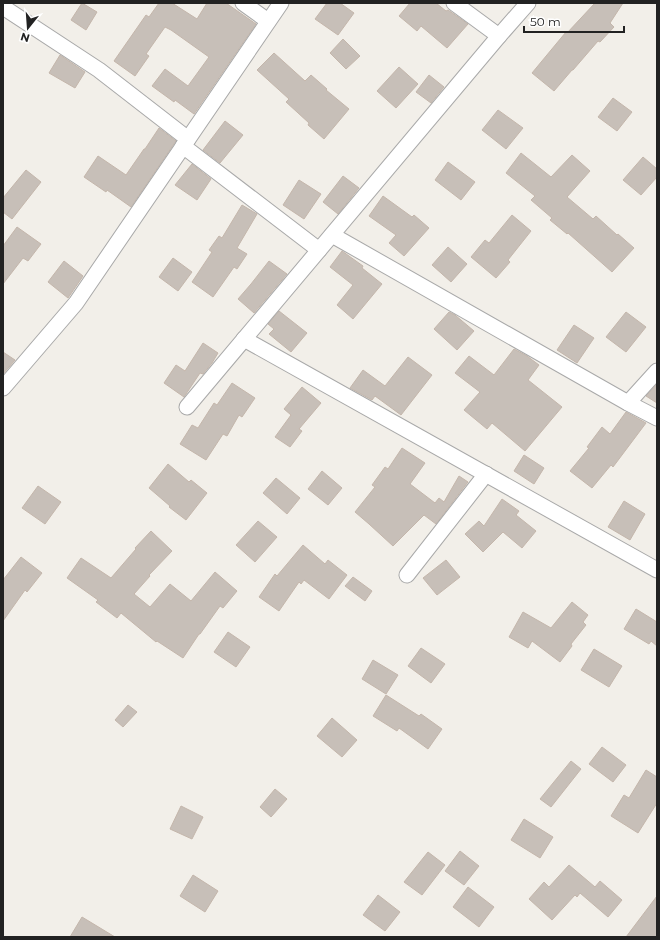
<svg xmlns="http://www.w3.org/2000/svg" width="660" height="940" font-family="Montserrat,sans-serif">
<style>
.building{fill:#c7bfb8;stroke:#c4b6ab}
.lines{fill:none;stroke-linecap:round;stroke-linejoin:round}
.minor-casing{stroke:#a9a9a9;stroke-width:17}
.minor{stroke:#fff;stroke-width:15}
</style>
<rect width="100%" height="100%" fill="#f2efe9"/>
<g class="building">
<polygon points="82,3 97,12 86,30 71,20"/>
<polygon points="159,3 172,3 197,19 207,3 226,3 256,24 194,114 175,100 174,102 152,86 165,69 188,86 209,57 171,30 165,27 146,54 149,56 135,76 114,61 146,15 149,17"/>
<polygon points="327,3 340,3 354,13 338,35 315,19"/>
<polygon points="410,3 436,3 446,11 448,10 468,24 447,48 421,26 417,31 399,16"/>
<polygon points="595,3 623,3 610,23 614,27 600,42 598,41 573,70 572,70 554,91 532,73 566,32 567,33"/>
<polygon points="343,39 360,56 346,69 330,53"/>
<polygon points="274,53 305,81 311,75 327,89 326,90 349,109 324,139 308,125 309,123 286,102 289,99 257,70"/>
<polygon points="60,55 85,72 75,88 49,73"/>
<polygon points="399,67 418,84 396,108 377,91"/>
<polygon points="429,75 444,87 431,103 416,92"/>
<polygon points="613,98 632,112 617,131 598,117"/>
<polygon points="498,110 523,128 506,149 482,130"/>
<polygon points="225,121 243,135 220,163 203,150"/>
<polygon points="159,128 176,141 131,207 107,190 106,192 84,177 98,156 126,175 144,149 145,149"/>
<polygon points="521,153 551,177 572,155 590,171 567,197 593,219 596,216 617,235 618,234 634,248 612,272 568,233 567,234 550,220 552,218 531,200 535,196 506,173"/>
<polygon points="643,157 657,169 657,177 641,195 623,180"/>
<polygon points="448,162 475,182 461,200 435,180"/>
<polygon points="192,164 211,179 197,200 175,185"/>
<polygon points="26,170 41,182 12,219 3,212 3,198"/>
<polygon points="343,176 359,188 338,214 323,202"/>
<polygon points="299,180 321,194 304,219 283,205"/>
<polygon points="383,196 412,217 414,215 429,228 404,256 389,243 396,235 369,216"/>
<polygon points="242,205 257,214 237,248 247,254 237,269 234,267 213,297 192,282 212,252 209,250 219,236 222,238"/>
<polygon points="512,215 531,231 508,260 510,262 496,278 471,257 485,240 489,243"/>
<polygon points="17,227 41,244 28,261 23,258 3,284 3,246"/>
<polygon points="448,247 467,264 451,282 432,265"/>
<polygon points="342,251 363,266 362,268 382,284 353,319 337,305 353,285 330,267"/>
<polygon points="173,258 192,272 178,291 159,277"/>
<polygon points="64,261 83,276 68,298 48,282"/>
<polygon points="269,261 287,274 254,313 238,299 251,284"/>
<polygon points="279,311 307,333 291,352 269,334 274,329 268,324"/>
<polygon points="449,312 455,315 474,331 457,350 434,329"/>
<polygon points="626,312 646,327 626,352 606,337"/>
<polygon points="574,325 594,338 577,363 557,350"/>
<polygon points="203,343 218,353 212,363 203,374 200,373 184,397 164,383 176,365 185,371"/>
<polygon points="514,349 527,356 539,365 528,380 562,407 525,451 492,423 487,429 464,410 480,392 455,373 469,356 494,375"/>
<polygon points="3,352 15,360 3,374"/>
<polygon points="408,357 432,375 401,415 375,396 372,400 350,388 363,370 385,386"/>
<polygon points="232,383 255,398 242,417 239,415 227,436 223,434 206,460 180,444 192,425 198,428 214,403 217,405"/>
<polygon points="657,384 657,403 646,396"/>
<polygon points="302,387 321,403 299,429 302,431 290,447 275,437 291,415 284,409"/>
<polygon points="626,412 646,423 613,467 611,465 592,488 570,471 589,448 587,447 602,427 610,434"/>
<polygon points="402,448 425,463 410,484 435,503 439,498 444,502 459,476 468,482 436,524 424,515 393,546 369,524 355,512 375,487 372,485 385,467 388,469"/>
<polygon points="524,455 544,468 534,484 514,471"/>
<polygon points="168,464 189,482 191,480 207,493 186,520 169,507 170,506 149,488"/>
<polygon points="322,471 342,488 328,505 308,489"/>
<polygon points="276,478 300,498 287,514 263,493"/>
<polygon points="38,486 61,502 45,524 22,508"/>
<polygon points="502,499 519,511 516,515 536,531 522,548 503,532 483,552 465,534 479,521 484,526"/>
<polygon points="624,501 645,514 630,540 608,527"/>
<polygon points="258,521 277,537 255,562 236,545"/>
<polygon points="151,531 172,551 149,575 150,576 134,594 150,607 170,584 191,601 215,572 237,591 223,608 220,606 200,634 199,634 183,658 157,641 156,642 121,613 117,618 96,602 98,600 67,578 81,558 111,578 136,549 135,548"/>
<polygon points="303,545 325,564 328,560 347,575 329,599 304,580 301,584 299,582 279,611 259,597 275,574 277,576"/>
<polygon points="21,557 42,573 27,592 25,590 3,621 3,580"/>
<polygon points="446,560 460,577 437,595 423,578"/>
<polygon points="353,577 372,591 365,601 345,586"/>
<polygon points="572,602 588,615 583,622 586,625 571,644 572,646 560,662 532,641 528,648 509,637 523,612 551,628"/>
<polygon points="636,609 657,622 657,646 651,641 649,644 624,629"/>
<polygon points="228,632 250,647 236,667 214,652"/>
<polygon points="421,648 445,664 431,683 408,666"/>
<polygon points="594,649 622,666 609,687 581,670"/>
<polygon points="373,660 398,675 386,694 362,679"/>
<polygon points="386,695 419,716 421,714 442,729 428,749 399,728 397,731 373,716"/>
<polygon points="128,705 137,712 123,727 115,720"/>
<polygon points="332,718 357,740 342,757 317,736"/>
<polygon points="602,747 626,765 613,782 589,764"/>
<polygon points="571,761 581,769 551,807 540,799"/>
<polygon points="646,770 657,777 657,803 638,833 611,816 624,795 629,798"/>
<polygon points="275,789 287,799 271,817 260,807"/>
<polygon points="181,806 203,817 192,839 170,829"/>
<polygon points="524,819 553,837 540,858 511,840"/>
<polygon points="460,851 479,866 464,885 445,871"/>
<polygon points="428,852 445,865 422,895 404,882"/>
<polygon points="569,865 595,887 600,881 622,900 608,917 580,893 577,897 575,895 552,920 529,899 544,882 549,887"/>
<polygon points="193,875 218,891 205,912 180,896"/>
<polygon points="468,887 494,907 479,927 453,907"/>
<polygon points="378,895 400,912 385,931 363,915"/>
<polygon points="657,896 657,937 626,937"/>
<polygon points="82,917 115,937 70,937"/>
</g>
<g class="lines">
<defs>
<g id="minor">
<polyline points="243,3 268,21"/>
<polyline points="454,3 499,36"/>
<polyline points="3,7 99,70 188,139"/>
<polyline points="183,146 319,250"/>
<polyline points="332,235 628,403 657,418"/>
<polyline points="244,339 657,570"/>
<polyline points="3,388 76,303 281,3"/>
<polyline points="628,403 657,371"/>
<polyline points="187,407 499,36 528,3"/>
<polyline points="407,575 486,474"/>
</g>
</defs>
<use href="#minor" class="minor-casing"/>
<use href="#minor" class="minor"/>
</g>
<rect width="660" height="940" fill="none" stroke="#222222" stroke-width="8"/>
<g transform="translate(28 28) rotate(197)" stroke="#ffffff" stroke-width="3" paint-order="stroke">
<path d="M0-3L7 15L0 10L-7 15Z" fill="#222222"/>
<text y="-6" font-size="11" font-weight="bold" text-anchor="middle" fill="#222222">N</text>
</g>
<path d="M524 26v6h100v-6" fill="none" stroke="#222222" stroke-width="2"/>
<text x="530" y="26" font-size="12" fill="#222222" stroke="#ffffff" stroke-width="3" paint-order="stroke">50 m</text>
</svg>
